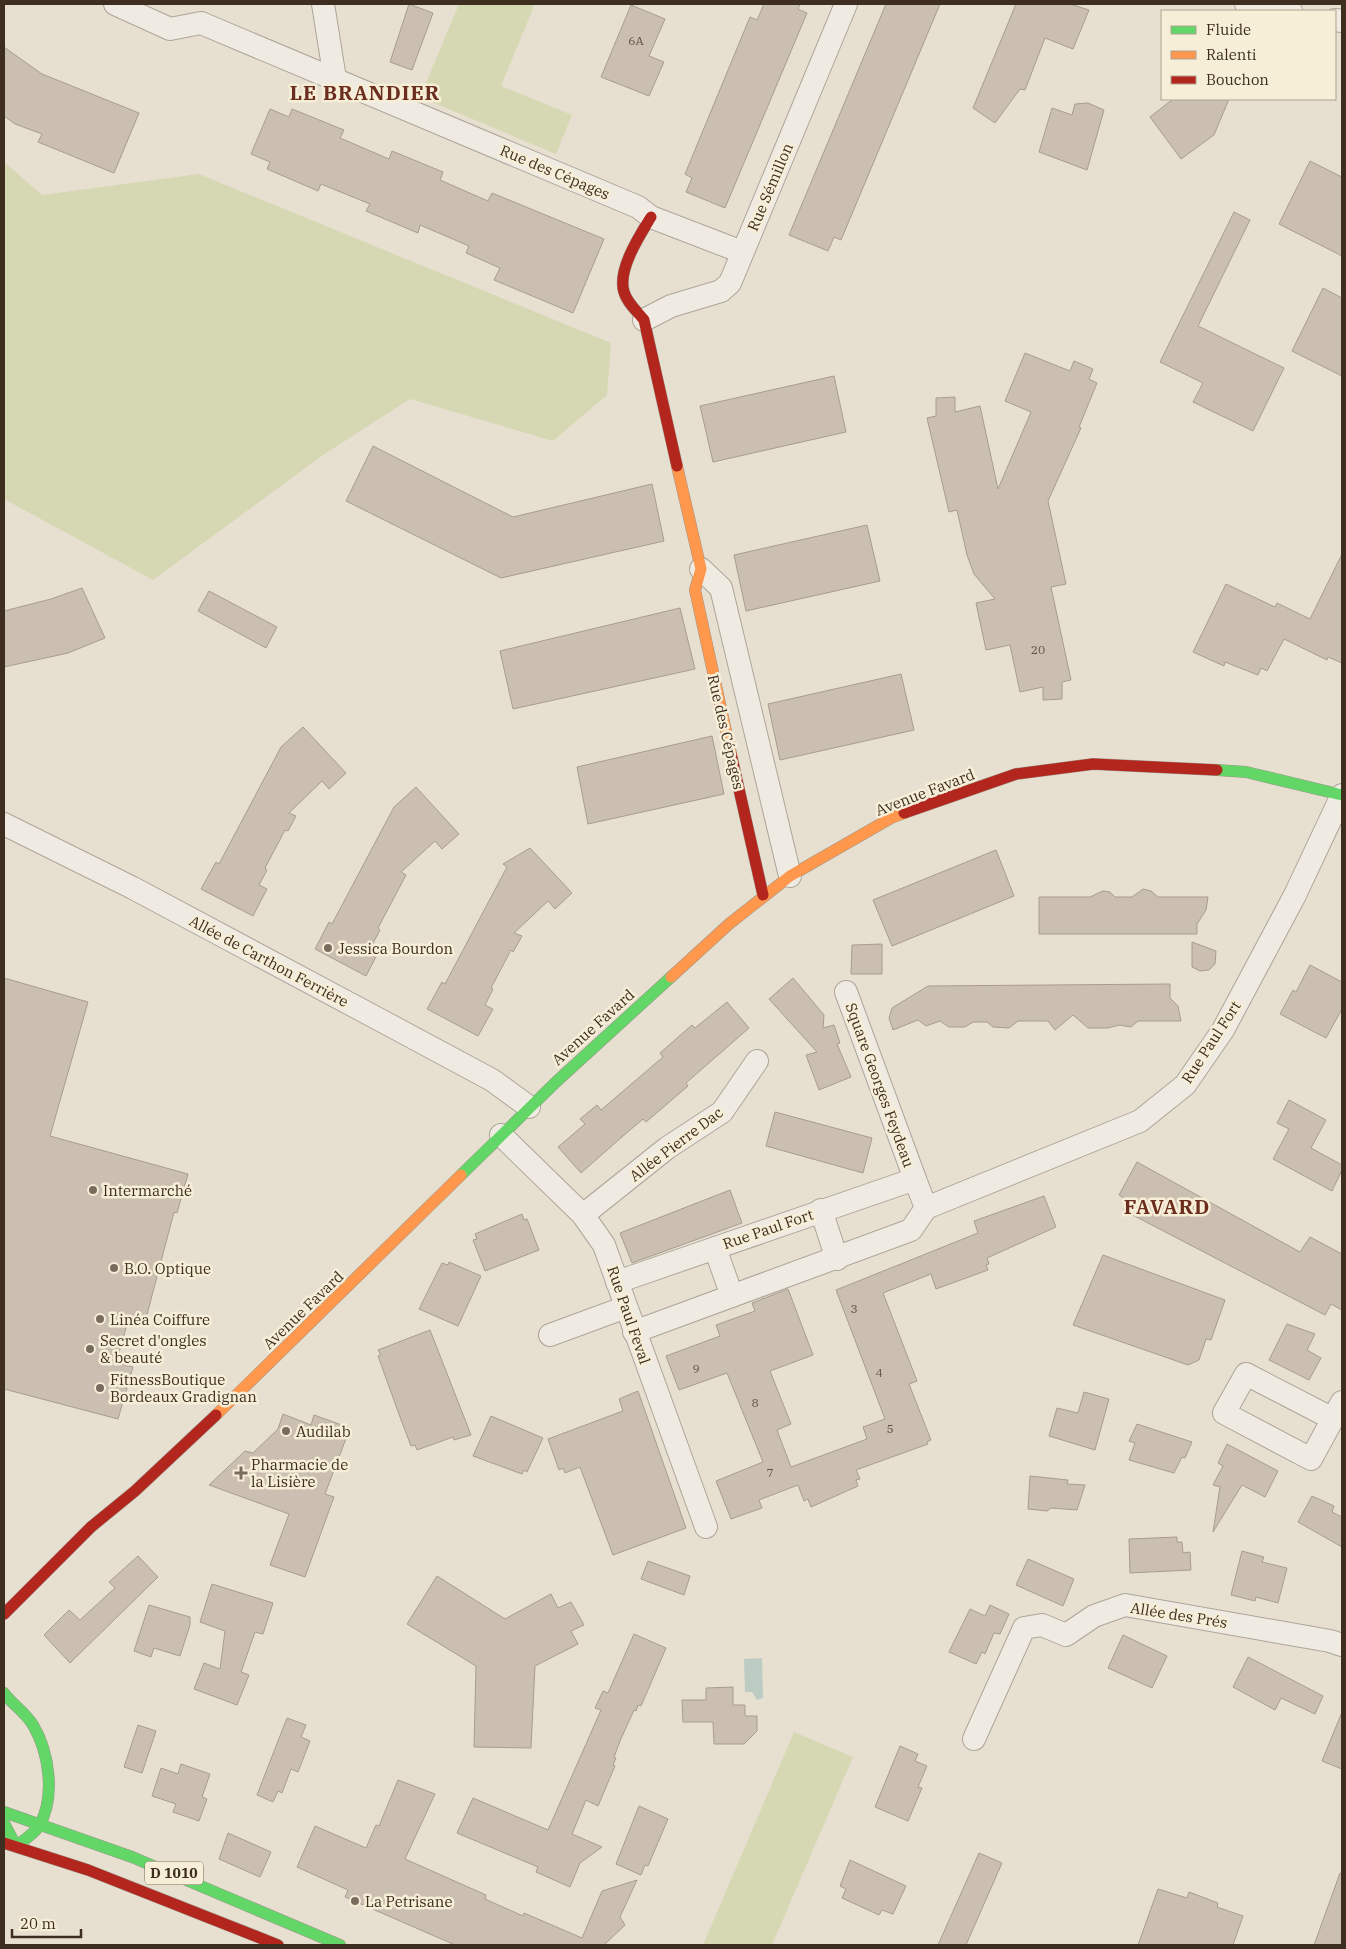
<svg xmlns="http://www.w3.org/2000/svg" width="1346" height="1949" font-family="'IBM Plex Serif',serif">
<style>
.green{fill:#d6d7b3}
.water{fill:#bcccc2}
.building{fill:#cbbfb2;stroke:#a89c90}
.lines{fill:none;stroke-linecap:round;stroke-linejoin:round}
.street-casing{stroke:#ada599;stroke-width:24}
.fast-casing{stroke:#9c958a;stroke-width:12}
.slow-casing{stroke:#9c958a;stroke-width:12}
.jam-casing{stroke:#9c958a;stroke-width:12}
.street{stroke:#efebe3;stroke-width:22}
.fast{stroke:#63d668;stroke-width:11}
.slow{stroke:#ff974d;stroke-width:11}
.jam{stroke:#b3261e;stroke-width:11}
.poi-dot{fill:#786c5e;stroke:#f7eed8;stroke-width:2}
.labels{text-anchor:middle;dominant-baseline:central;stroke-width:5;stroke-linejoin:round;paint-order:stroke}
.number-label{font-size:12px;fill:#605244}
.shield{fill:#f7eed8;stroke:#756857;stroke-width:1}
.shield-label{font-size:14px;font-weight:bold;fill:#3d2e20}
.street-label{font-size:15px;fill:#3d2e20;stroke:#f7eed8}
.poi-label{font-size:15px;fill:#3d2e20;stroke:#f7eed8;text-anchor:start}
.district-label{font-size:20px;font-weight:bold;letter-spacing:1px;fill:#6b2e1e;stroke:#f7eed8}
</style>
<rect width="100%" height="100%" fill="#e7e0d1"/>
<g class="green">
<polygon points="459,4 535,4 501,86 572,115 556,154 420,97"/>
<polygon points="4,162 42,195 199,174 611,343 607,395 553,441 410,399 323,455 153,580 4,499"/>
<polygon points="794,1732 853,1757 772,1945 703,1945"/>
</g>
<polygon class="water" points="762,1658 763,1698 757,1700 752,1692 745,1692 744,1659"/>
<g class="building">
<polygon points="409,4 433,13 412,70 390,62"/>
<polygon points="764,4 800,4 798,9 807,13 725,208 686,192 692,178 685,174 750,17 757,20"/>
<polygon points="886,4 940,4 841,240 834,237 828,251 789,235"/>
<polygon points="1016,4 1070,4 1089,10 1073,49 1045,38 1025,90 1020,89 995,123 973,108"/>
<polygon points="631,5 665,19 649,56 664,62 649,96 601,77"/>
<polygon points="4,47 42,74 139,113 114,173 38,142 42,134 15,124 4,116"/>
<polygon points="1173,99 1229,99 1214,135 1181,159 1150,117"/>
<polygon points="1088,103 1104,110 1087,170 1039,152 1052,108 1072,115 1075,104"/>
<polygon points="270,109 289,117 292,109 344,130 340,138 389,159 392,151 443,172 440,180 488,201 492,193 604,239 573,313 494,280 500,268 466,253 469,246 420,225 418,233 366,211 370,204 321,184 318,191 267,169 270,162 251,154"/>
<polygon points="1310,161 1342,177 1342,256 1279,224"/>
<polygon points="1234,212 1250,220 1198,326 1284,368 1253,431 1193,402 1203,383 1160,362"/>
<polygon points="1323,288 1342,298 1342,376 1292,351"/>
<polygon points="1025,353 1070,371 1074,361 1093,369 1089,379 1097,383 1079,427 1081,428 1048,501 1066,584 1051,587 1071,680 1062,682 1062,699 1043,700 1043,687 1020,692 1010,645 986,650 976,603 995,599 974,574 967,555 957,510 949,512 927,418 936,416 936,398 955,397 955,412 980,406 998,489 1031,412 1005,401"/>
<polygon points="834,376 846,432 713,462 700,406"/>
<polygon points="373,446 513,517 652,484 664,541 501,578 346,501"/>
<polygon points="867,525 880,581 746,611 734,555"/>
<polygon points="1342,554 1342,663 1328,657 1327,660 1284,639 1267,671 1261,668 1258,675 1225,662 1224,666 1193,652 1226,584 1275,607 1277,603 1310,619"/>
<polygon points="82,588 105,638 68,653 4,667 4,611 51,599"/>
<polygon points="209,591 277,627 266,648 198,611"/>
<polygon points="680,608 695,669 513,709 500,651"/>
<polygon points="901,674 914,730 780,760 768,704"/>
<polygon points="303,727 346,773 329,789 322,781 289,813 296,816 288,831 285,830 265,868 267,870 259,885 267,889 253,916 201,889 216,862 219,864 281,747"/>
<polygon points="712,736 724,794 588,824 577,767"/>
<polygon points="416,787 459,834 442,849 435,841 401,872 406,875 378,928 380,930 372,945 380,949 366,976 315,949 329,922 332,924 394,807"/>
<polygon points="530,848 572,893 555,909 548,901 514,933 522,936 513,952 511,950 491,988 493,989 485,1005 493,1009 478,1036 427,1009 442,982 445,984 507,867 503,864"/>
<polygon points="996,850 1014,896 892,946 873,900"/>
<polygon points="1143,889 1151,891 1158,897 1208,897 1206,910 1197,924 1197,934 1039,934 1039,897 1090,897 1103,891 1110,892 1115,897 1132,897"/>
<polygon points="1192,942 1216,951 1215,964 1209,970 1200,971 1192,967"/>
<polygon points="882,944 882,974 851,974 852,945"/>
<polygon points="1310,965 1342,982 1342,1009 1326,1038 1280,1014 1293,990 1296,992"/>
<polygon points="4,978 88,1002 50,1136 188,1174 177,1213 174,1212 144,1326 128,1321 116,1363 133,1367 118,1419 4,1389"/>
<polygon points="793,978 824,1015 823,1028 834,1025 840,1043 837,1044 851,1077 819,1090 806,1055 817,1052 769,999"/>
<polygon points="1170,984 1170,998 1178,1006 1181,1021 1138,1021 1131,1027 1119,1025 1108,1028 1088,1028 1073,1015 1055,1030 1048,1021 1018,1021 1009,1028 993,1027 987,1022 973,1022 965,1027 949,1027 940,1021 926,1026 918,1020 893,1030 889,1018 892,1008 928,986"/>
<polygon points="727,1002 749,1028 686,1083 688,1086 646,1122 643,1119 623,1136 581,1173 558,1147 585,1124 580,1119 597,1105 601,1110 663,1057 660,1053 692,1025 695,1028"/>
<polygon points="1289,1100 1326,1120 1311,1148 1342,1165 1342,1170 1332,1191 1273,1159 1289,1129 1277,1123"/>
<polygon points="775,1112 872,1138 863,1173 766,1146"/>
<polygon points="1137,1162 1300,1252 1310,1237 1342,1254 1342,1310 1331,1304 1325,1315 1123,1210 1127,1200 1119,1195"/>
<polygon points="730,1190 742,1223 632,1263 620,1233"/>
<polygon points="1044,1196 1056,1227 987,1258 989,1264 986,1265 988,1270 936,1289 931,1274 883,1293 917,1381 909,1384 931,1440 927,1442 928,1444 856,1470 860,1479 856,1480 858,1486 811,1507 808,1499 804,1501 798,1485 759,1500 762,1508 731,1519 716,1481 763,1462 727,1373 679,1390 666,1356 720,1336 716,1325 755,1311 752,1303 788,1289 813,1355 770,1371 791,1424 777,1430 791,1467 867,1439 863,1427 885,1419 836,1290 978,1233 974,1221"/>
<polygon points="522,1214 524,1220 527,1219 539,1250 485,1271 473,1240 477,1239 475,1234"/>
<polygon points="1103,1255 1225,1300 1211,1340 1206,1339 1199,1360 1188,1365 1073,1325"/>
<polygon points="449,1262 481,1276 458,1326 419,1309 442,1263 448,1265"/>
<polygon points="1287,1324 1315,1334 1307,1350 1321,1358 1309,1380 1269,1360"/>
<polygon points="430,1330 471,1435 454,1440 453,1437 417,1450 415,1445 411,1446 400,1417 378,1356 381,1355 378,1350"/>
<polygon points="638,1391 686,1528 613,1555 580,1467 565,1473 563,1468 559,1470 548,1439 623,1411 619,1399"/>
<polygon points="1084,1392 1109,1399 1095,1450 1049,1436 1057,1408 1078,1413"/>
<polygon points="283,1414 311,1425 314,1415 350,1428 325,1494 334,1497 305,1577 270,1565 289,1514 209,1485 245,1451 253,1453 278,1429"/>
<polygon points="491,1416 543,1438 527,1472 524,1470 522,1474 473,1456"/>
<polygon points="1137,1424 1192,1442 1185,1458 1182,1457 1174,1473 1129,1460 1135,1443 1129,1441"/>
<polygon points="1227,1444 1278,1471 1265,1497 1242,1485 1213,1532 1220,1487 1213,1485 1223,1466 1218,1463"/>
<polygon points="1030,1476 1068,1480 1067,1484 1085,1485 1077,1510 1051,1508 1047,1511 1028,1509"/>
<polygon points="1312,1496 1334,1506 1332,1512 1342,1517 1342,1547 1298,1522"/>
<polygon points="1177,1537 1177,1542 1182,1542 1183,1553 1190,1552 1191,1570 1130,1573 1129,1539"/>
<polygon points="1242,1551 1264,1557 1262,1562 1287,1568 1278,1603 1256,1597 1255,1601 1231,1595"/>
<polygon points="138,1556 158,1577 70,1663 44,1635 69,1610 80,1620 115,1588 109,1582"/>
<polygon points="1028,1559 1074,1579 1063,1606 1016,1585"/>
<polygon points="648,1561 690,1576 684,1595 641,1579"/>
<polygon points="437,1576 505,1619 551,1594 558,1608 571,1602 584,1625 571,1631 578,1644 535,1666 531,1748 474,1747 476,1666 407,1624"/>
<polygon points="212,1584 273,1603 263,1634 255,1632 241,1672 249,1675 237,1705 194,1689 204,1663 220,1669 225,1631 200,1622"/>
<polygon points="149,1605 190,1617 190,1625 180,1656 154,1648 151,1657 134,1651"/>
<polygon points="990,1605 1009,1614 1000,1634 994,1633 985,1654 982,1652 976,1664 949,1652 970,1609 985,1616"/>
<polygon points="634,1634 666,1648 641,1706 638,1705 636,1711 634,1710 620,1741 614,1757 616,1758 613,1765 615,1766 598,1806 586,1800 572,1834 602,1847 580,1863 570,1887 536,1872 538,1867 457,1833 473,1798 548,1830 601,1710 595,1708 603,1691 608,1693"/>
<polygon points="1123,1635 1167,1656 1152,1688 1108,1668"/>
<polygon points="1248,1657 1323,1696 1315,1714 1281,1698 1275,1710 1233,1687"/>
<polygon points="733,1687 733,1705 745,1705 745,1716 757,1716 757,1731 744,1744 714,1744 713,1722 683,1722 682,1700 706,1700 706,1688"/>
<polygon points="1342,1712 1342,1769 1322,1761"/>
<polygon points="287,1718 306,1725 301,1737 310,1741 298,1772 291,1769 282,1793 278,1791 273,1802 257,1795"/>
<polygon points="138,1725 156,1731 142,1773 124,1767"/>
<polygon points="900,1746 918,1754 915,1761 927,1766 918,1787 922,1788 908,1821 875,1807"/>
<polygon points="181,1764 210,1774 202,1797 207,1799 199,1821 173,1812 176,1804 152,1796 161,1768 178,1774"/>
<polygon points="398,1780 435,1794 405,1859 486,1895 485,1899 523,1916 524,1913 582,1938 602,1891 637,1880 620,1917 625,1925 604,1945 455,1945 345,1897 348,1890 297,1867 315,1826 366,1848 376,1825 379,1826"/>
<polygon points="639,1806 668,1819 648,1866 645,1865 641,1875 616,1864"/>
<polygon points="228,1833 271,1852 260,1877 219,1859"/>
<polygon points="979,1853 1002,1863 966,1945 938,1945"/>
<polygon points="850,1860 906,1886 893,1914 882,1910 879,1915 842,1898 846,1889 840,1886"/>
<polygon points="1340,1873 1342,1873 1342,1945 1314,1945"/>
<polygon points="1158,1889 1187,1898 1189,1892 1218,1903 1217,1907 1243,1916 1233,1945 1138,1945"/>
</g>
<g class="lines">
<defs>
<g id="street">
<polyline points="115,4 170,29 201,23 638,207 651,217 742,252"/>
<polyline points="323,4 335,79"/>
<polyline points="1246,4 1291,11"/>
<polyline points="1335,20 1342,21"/>
<polyline points="644,320 671,306 721,291 730,283 846,4"/>
<polyline points="701,569 721,588 790,876"/>
<polyline points="4,824 133,888 382,1021 492,1080 529,1107"/>
<polyline points="846,992 915,1179"/>
<polyline points="501,1135 583,1215 604,1245 706,1527"/>
<polyline points="926,1208 1140,1121 1185,1085 1223,1030 1295,895 1342,795"/>
<polyline points="821,1210 837,1259"/>
<polyline points="583,1215 667,1148 722,1112 757,1061"/>
<polyline points="715,1248 732,1296"/>
<polyline points="617,1282 915,1179 926,1208 911,1230 634,1332"/>
<polyline points="550,1335 626,1307"/>
<polyline points="1333,1419 1246,1374 1224,1413 1311,1459 1342,1402"/>
<polyline points="974,1739 1024,1628 1042,1625 1066,1635 1094,1616 1125,1605 1330,1641 1342,1645"/>
</g>
<g id="fast">
<polyline points="1217,770 1246,772 1342,795"/>
<polyline points="461,1175 556,1082 671,977"/>
<path d="M4 1693C13 1705 25 1712 33 1725 49 1752 56 1797 39 1826 34 1834 24 1840 16 1846L4 1823"/>
<polyline points="4,1812 132,1857 340,1945"/>
</g>
<g id="slow">
<polyline points="677,466 701,569 695,590 731,754"/>
<polyline points="671,977 729,924 790,876 891,818 904,813"/>
<polyline points="216,1415 461,1175"/>
</g>
<g id="jam">
<path d="M651 217C640 235 617 270 624 292 627 303 637 311 644 320L677 466"/>
<polyline points="731,754 763,895"/>
<polyline points="904,813 1016,774 1093,764 1217,770"/>
<polyline points="4,1614 91,1527 135,1491 216,1415"/>
<polyline points="4,1843 88,1870 278,1945"/>
</g>
</defs>
<use href="#street" class="street-casing"/>
<use href="#fast" class="fast-casing"/>
<use href="#slow" class="slow-casing"/>
<use href="#jam" class="jam-casing"/>
<use href="#street" class="street"/>
<use href="#fast" class="fast"/>
<use href="#slow" class="slow"/>
<use href="#jam" class="jam"/>
</g>
<g class="poi-dot">
<circle cx="328" cy="948" r="5"/>
<circle cx="93" cy="1190" r="5"/>
<circle cx="114" cy="1268" r="5"/>
<circle cx="100" cy="1319" r="5"/>
<circle cx="90" cy="1349" r="5"/>
<circle cx="100" cy="1388" r="5"/>
<circle cx="286" cy="1431" r="5"/>
<path d="M238.5 1465.5h5v5h5v5h-5v5h-5v-5h-5v-5h5z"/>
<circle cx="355" cy="1901" r="5"/>
</g>
<g class="labels">
<g class="number-label">
<text x="636" y="40">6A</text>
<text x="1038" y="649">20</text>
<text x="854" y="1308">3</text>
<text x="696" y="1368">9</text>
<text x="879" y="1372">4</text>
<text x="755" y="1402">8</text>
<text x="890" y="1428">5</text>
<text x="770" y="1472">7</text>
</g>
<rect class="shield" x="145" y="1861.5" width="58" height="23" rx="4"/>
<g class="shield-label">
<text x="174" y="1873">D 1010</text>
</g>
<g class="street-label">
<text transform="translate(555 172) rotate(23)">Rue des Cépages</text>
<text transform="translate(770 187) rotate(-67)">Rue Sémillon</text>
<text transform="translate(726 732) rotate(77)">Rue des Cépages</text>
<text transform="translate(925 792) rotate(-21)">Avenue Favard</text>
<text transform="translate(269 961) rotate(28)">Allée de Carthon Ferrière</text>
<text transform="translate(593 1027) rotate(-42)">Avenue Favard</text>
<text transform="translate(1211 1042) rotate(-57)">Rue Paul Fort</text>
<text transform="translate(880 1085) rotate(70)">Square Georges Feydeau</text>
<text transform="translate(676 1144) rotate(-37)">Allée Pierre Dac</text>
<text transform="translate(768 1229) rotate(-19)">Rue Paul Fort</text>
<text transform="translate(303 1310) rotate(-44)">Avenue Favard</text>
<text transform="translate(629 1315) rotate(71)">Rue Paul Feval</text>
<text transform="translate(1179 1615) rotate(9)">Allée des Prés</text>
</g>
<g class="poi-label">
<text x="338" y="948">Jessica Bourdon</text>
<text x="103" y="1190">Intermarché</text>
<text x="124" y="1268">B.O. Optique</text>
<text x="110" y="1319">Linéa Coiffure</text>
<text x="100" y="1340">Secret d'ongles<tspan x="100" dy="17">&amp; beauté</tspan></text>
<text x="110" y="1379">FitnessBoutique<tspan x="110" dy="17">Bordeaux Gradignan</tspan></text>
<text x="296" y="1431">Audilab</text>
<text x="251" y="1464">Pharmacie de<tspan x="251" dy="17">la Lisière</tspan></text>
<text x="365" y="1901">La Petrisane</text>
</g>
<g class="district-label">
<text x="365" y="92">LE BRANDIER</text>
<text x="1167" y="1206">FAVARD</text>
</g>
</g>
<rect width="1346" height="1949" fill="none" stroke="#3d2e20" stroke-width="10"/>
<rect x="1161" y="10" width="175" height="90" fill="#f7eed8" stroke="#ada18e"/>
<rect x="1171" y="26" width="25" height="8" fill="#63d668" stroke="#ada18e"/>
<text x="1206" y="35" font-size="15" fill="#3d2e20">Fluide</text>
<rect x="1171" y="51" width="25" height="8" fill="#ff974d" stroke="#ada18e"/>
<text x="1206" y="60" font-size="15" fill="#3d2e20">Ralenti</text>
<rect x="1171" y="76" width="25" height="8" fill="#b3261e" stroke="#ada18e"/>
<text x="1206" y="85" font-size="15" fill="#3d2e20">Bouchon</text>
<path d="M12 1929v8h69v-8" fill="none" stroke="#3d2e20" stroke-width="2.5"/>
<text x="20" y="1929" font-size="15" fill="#3d2e20" stroke="#f7eed8" stroke-width="4" paint-order="stroke">20 m</text>
</svg>
